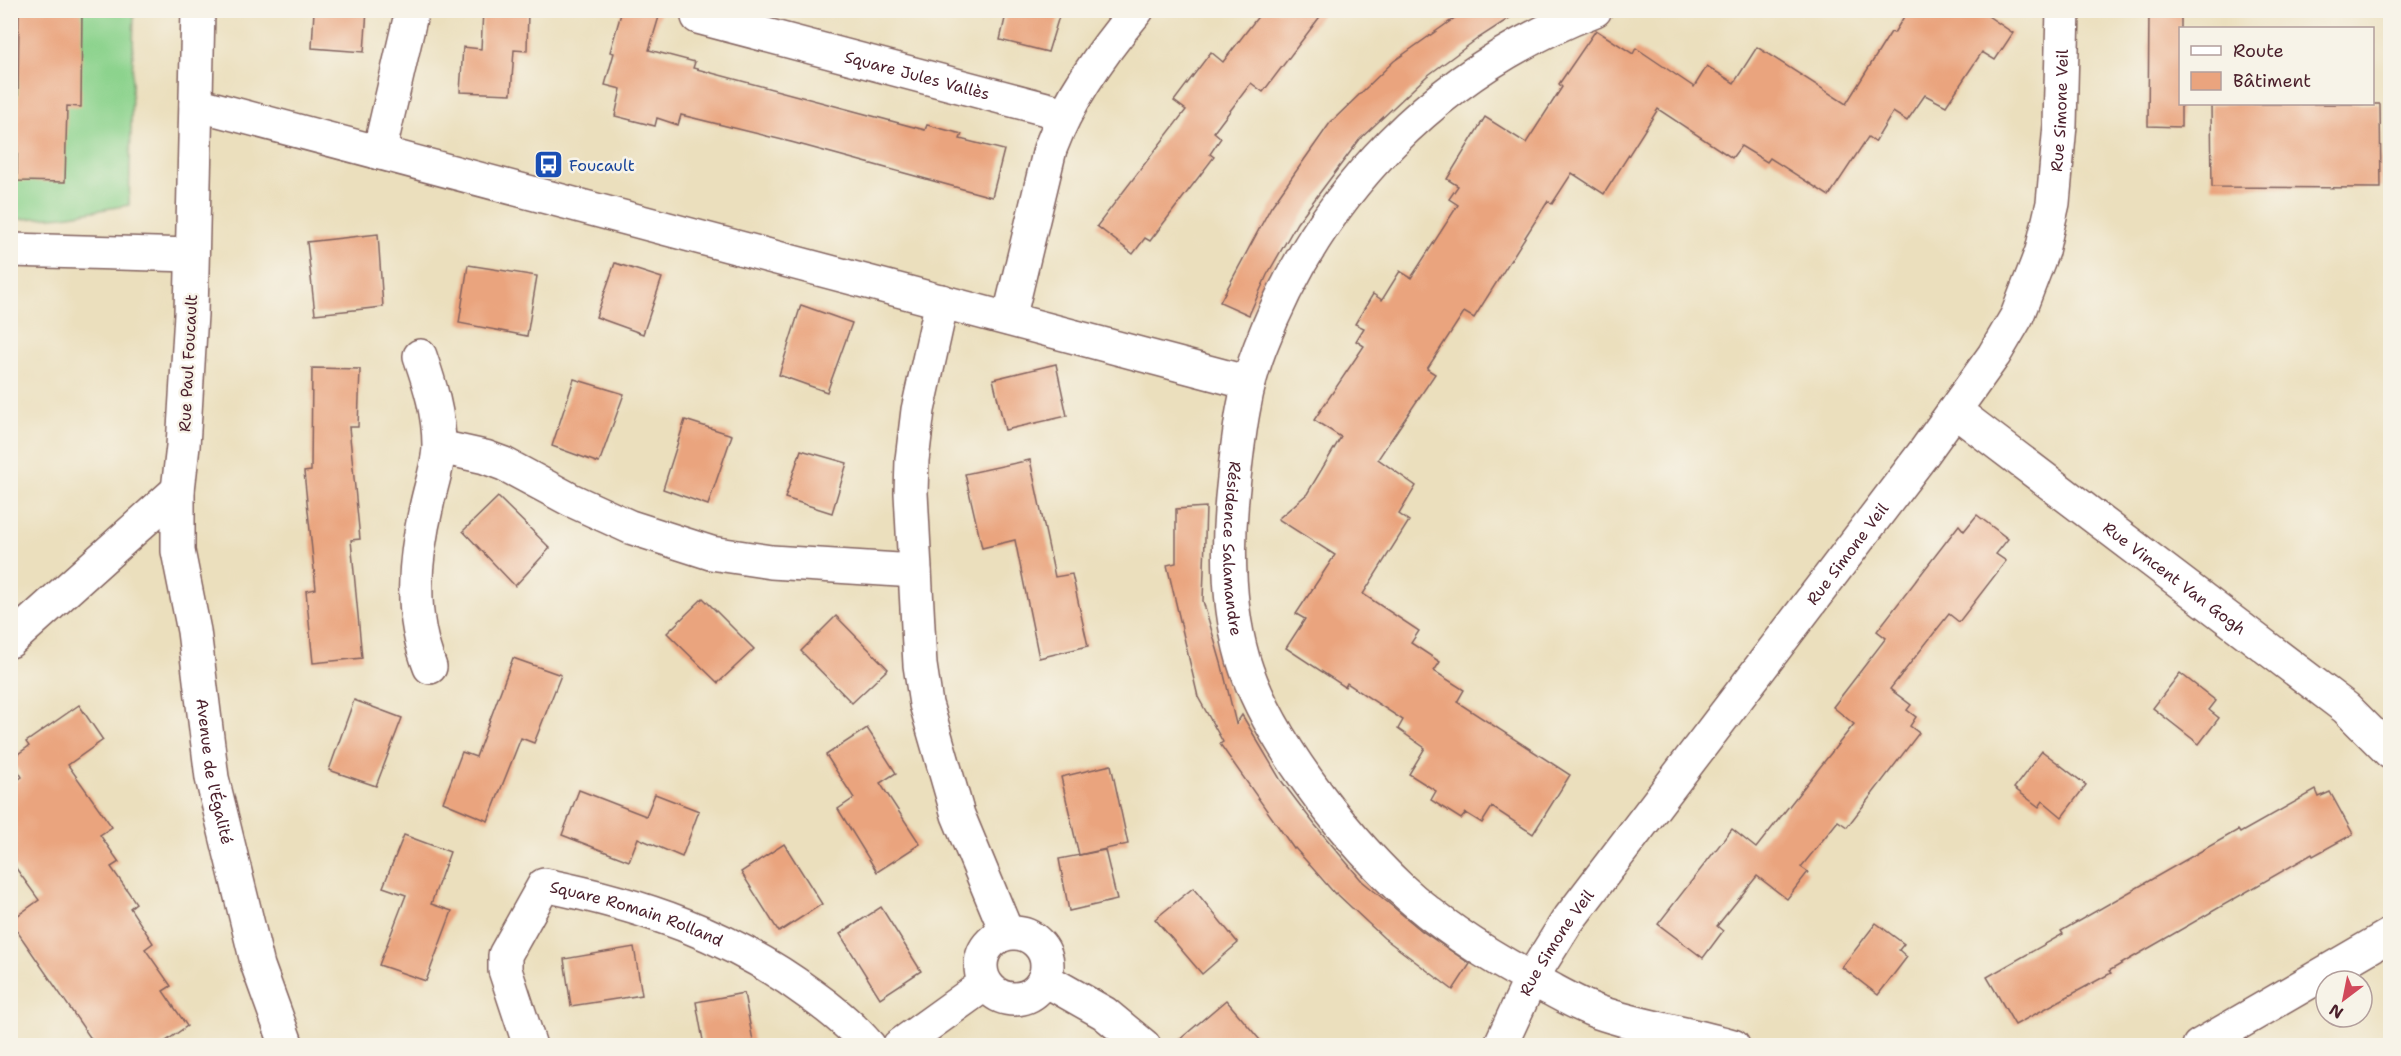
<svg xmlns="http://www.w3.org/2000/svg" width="2401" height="1056" font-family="'Shantell Sans',sans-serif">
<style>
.pitch{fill:#8cd38d;stroke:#6b795c;stroke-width:1.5}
.building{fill:#eaa47e}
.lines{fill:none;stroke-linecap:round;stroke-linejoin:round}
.minor-casing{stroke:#82625e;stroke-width:36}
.minor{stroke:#fff;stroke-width:33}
.labels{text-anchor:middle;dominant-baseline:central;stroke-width:5;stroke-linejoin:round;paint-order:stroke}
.street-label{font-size:16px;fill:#4a1f2b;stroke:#f7f3e8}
.transit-label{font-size:16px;fill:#164399;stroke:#f7f3e8;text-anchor:start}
</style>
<rect width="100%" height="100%" fill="#f7f3e8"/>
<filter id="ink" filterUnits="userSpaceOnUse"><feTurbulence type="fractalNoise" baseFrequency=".0167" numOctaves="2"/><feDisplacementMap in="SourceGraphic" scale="12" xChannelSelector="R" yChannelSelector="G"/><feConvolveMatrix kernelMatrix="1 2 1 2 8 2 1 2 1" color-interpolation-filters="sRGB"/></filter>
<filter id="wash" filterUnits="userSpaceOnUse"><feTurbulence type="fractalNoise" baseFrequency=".008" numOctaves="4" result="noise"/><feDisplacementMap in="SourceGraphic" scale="24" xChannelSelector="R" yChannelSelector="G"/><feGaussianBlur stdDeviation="1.35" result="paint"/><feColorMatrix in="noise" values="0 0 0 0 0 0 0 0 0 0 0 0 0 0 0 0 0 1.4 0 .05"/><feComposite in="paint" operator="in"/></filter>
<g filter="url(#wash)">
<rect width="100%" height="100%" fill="#ebdfbd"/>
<polygon class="pitch" points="11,11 134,11 129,205 64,216 11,220"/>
<g id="blocks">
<g class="building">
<polygon points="19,10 82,10 81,107 67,106 65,182 17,181"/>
<polygon points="314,10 367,10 364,52 312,48"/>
<polygon points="483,10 528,10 527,51 514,50 511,94 460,92 463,47 481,49"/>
<polygon points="622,10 661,10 649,50 695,62 693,68 925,130 927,125 962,134 960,139 1004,150 992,197 791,142 681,115 678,125 657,118 655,126 615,116 621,89 605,85 614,53 610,52"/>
<polygon points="1007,10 1061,10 1048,52 1000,40"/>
<polygon points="1263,10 1325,10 1263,92 1251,83 1214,132 1221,138 1210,154 1214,157 1150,241 1145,238 1133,254 1097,226 1186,110 1174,101 1211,52 1223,62"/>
<polygon points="1466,10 1522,10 1477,39 1427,76 1360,139 1297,223 1267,275 1249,315 1220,302 1271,207 1330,123 1394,61"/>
<polygon points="1908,10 1979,10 2013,33 1995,60 1982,52 1946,106 1925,95 1907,121 1893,112 1875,142 1868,137 1829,196 1770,158 1767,162 1741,146 1732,158 1658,109 1604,194 1572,173 1552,204 1548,201 1474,318 1464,312 1427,369 1435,374 1378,459 1416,486 1399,514 1409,521 1363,594 1419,631 1411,643 1440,662 1434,671 1464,690 1457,702 1570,775 1533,834 1492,807 1482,823 1466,813 1461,819 1431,800 1436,791 1409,774 1425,748 1398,729 1403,720 1347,683 1345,687 1286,648 1305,619 1296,614 1335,555 1278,519 1307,494 1341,437 1314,420 1364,346 1356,341 1364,328 1355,324 1373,294 1382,300 1400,271 1411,278 1458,205 1449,199 1458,186 1447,179 1485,117 1526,143 1562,87 1559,84 1596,30 1633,54 1636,48 1694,87 1707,66 1734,83 1757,47 1846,104 1891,32 1894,33"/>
<polygon points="2149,10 2181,10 2181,127 2148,126"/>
<polygon points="2211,104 2380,104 2381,188 2212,187"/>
<polygon points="378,234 383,307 315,314 307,242"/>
<polygon points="615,263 662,278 643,334 596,317"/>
<polygon points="468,265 537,276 527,336 459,323"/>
<polygon points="801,305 852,323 827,392 779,375"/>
<polygon points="1056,364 1067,416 1005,430 993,379"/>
<polygon points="312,368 360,369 358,427 349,427 360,539 351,540 362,658 313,663 306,591 316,589 304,472 311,471"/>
<polygon points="574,379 624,394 599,463 552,446"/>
<polygon points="685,420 732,435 708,505 663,489"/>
<polygon points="801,450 847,463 832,513 785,498"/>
<polygon points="1030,460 1055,577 1072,574 1088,646 1039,658 1015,540 982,548 965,474"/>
<polygon points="498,497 550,548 515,586 463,531"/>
<polygon points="1206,507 1203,601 1222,666 1236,724 1242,715 1280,779 1315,825 1362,881 1422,931 1470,964 1453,990 1384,938 1336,893 1335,894 1295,848 1294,849 1220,744 1223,742 1198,697 1167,565 1176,563 1176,509"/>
<polygon points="1977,515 2008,539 1996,554 2006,561 1959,622 1949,614 1890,689 1911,705 1907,710 1916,717 1910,726 1919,733 1847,827 1838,821 1801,867 1808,872 1787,899 1757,876 1717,926 1723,931 1703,958 1658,924 1732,829 1756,848 1854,724 1833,707 1886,638 1877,631 1959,525 1964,531"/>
<polygon points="703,598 754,649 718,683 667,633"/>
<polygon points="836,616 888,669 852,703 801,651"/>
<polygon points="513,658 561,675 534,743 521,738 488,821 443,802 462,752 476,757"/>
<polygon points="2180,673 2216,701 2209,710 2219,718 2199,744 2153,708"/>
<polygon points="354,700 402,718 376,786 329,770"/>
<polygon points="79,705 103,740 68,765 112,827 100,835 119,862 111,867 136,903 130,908 153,943 145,949 171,986 163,991 187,1026 159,1046 96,1046 10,921 39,900 10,860 10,785 22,777 11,759 29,746 26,742"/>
<polygon points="867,728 896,773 880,783 920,844 877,872 838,809 854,798 826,755"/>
<polygon points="2042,751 2086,785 2062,817 2043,801 2039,807 2014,788"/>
<polygon points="1111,765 1128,844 1079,855 1061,777"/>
<polygon points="579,790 646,816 655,794 699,811 682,857 638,838 629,861 562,835"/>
<polygon points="2316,790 2319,797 2330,792 2353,834 2313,856 2312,854 2109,971 2111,973 2015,1025 1987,977 2063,934 2061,931 2238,830 2240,833"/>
<polygon points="404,835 450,852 431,904 452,911 426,981 379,965 406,895 383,887"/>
<polygon points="784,844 822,904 779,932 741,872"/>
<polygon points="1105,850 1117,900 1069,911 1059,859"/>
<polygon points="1193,888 1238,943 1202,974 1155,919"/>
<polygon points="881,907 921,971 880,998 840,934"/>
<polygon points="1876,923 1904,944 1899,950 1907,957 1878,995 1842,967"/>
<polygon points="634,947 642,995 571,1006 564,959"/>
<polygon points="744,993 754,1046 704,1046 696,1002"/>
<polygon points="1226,1000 1265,1046 1172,1046"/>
</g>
</g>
</g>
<g filter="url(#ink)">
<use href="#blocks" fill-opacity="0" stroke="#82625e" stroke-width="1.5"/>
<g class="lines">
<defs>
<g id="minor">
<path id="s1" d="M198 10 191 314 183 446 178 490V551L194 631 212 778 258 966 287 1046"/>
<path id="s2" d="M700 10 698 17 1065 114"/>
<path id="s3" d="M1595 10C1440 69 1319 192 1260 348 1244 389 1239 434 1234 478 1227 538 1226 600 1243 659 1266 736 1342 833 1400 888 1443 928 1493 959 1545 986 1562 995 1579 1005 1598 1012 1641 1027 1688 1033 1733 1046"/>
<polyline points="196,104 1249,383"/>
<polyline points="379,153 412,10"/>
<polyline points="10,250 192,255"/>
<polyline points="942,301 918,410 912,460 911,493 920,665 926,704 958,815 1007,933"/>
<path d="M1009 319 1050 149C1069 98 1102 52 1137 10"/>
<path d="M420 356C430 385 439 414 439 445 439 464 431 485 427 504 414 559 409 614 430 667"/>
<path id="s4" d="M1955 411 2346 708 2390 752"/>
<polyline points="440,447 485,457 504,464 571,500 630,527 711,553 771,562 915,571"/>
<polyline points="10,641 178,490"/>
<circle cx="1014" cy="966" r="33"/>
<polyline points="1044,979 1104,1013 1144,1046"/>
<path id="s5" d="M530 1046 505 970V955L544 885C640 904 731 935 810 994 831 1009 852 1026 869 1046"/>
<polyline points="899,1046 985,984"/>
<path id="s6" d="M1500 1046 1531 979 1566 923 1923 454 1994 355 2017 316 2042 251 2053 203 2060 125 2063 10"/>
<polyline points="2199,1046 2390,935"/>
</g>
</defs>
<use href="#minor" class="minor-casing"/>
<use href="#minor" class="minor"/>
</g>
</g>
<defs>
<symbol id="bus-square" viewBox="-11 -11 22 22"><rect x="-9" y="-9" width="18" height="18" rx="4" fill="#1a4fb4" stroke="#f7f3e8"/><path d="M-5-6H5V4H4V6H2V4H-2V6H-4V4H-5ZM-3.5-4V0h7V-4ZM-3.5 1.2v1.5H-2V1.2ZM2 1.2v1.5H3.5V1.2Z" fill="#fff"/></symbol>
</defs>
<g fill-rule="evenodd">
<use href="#bus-square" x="532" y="148" width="33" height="33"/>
</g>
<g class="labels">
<g class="street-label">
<text stroke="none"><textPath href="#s2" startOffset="234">Square Jules Vallès</textPath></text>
<text stroke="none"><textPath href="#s6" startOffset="1108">Rue Simone Veil</textPath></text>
<text transform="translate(188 363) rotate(-87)">Rue Paul Foucault</text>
<text stroke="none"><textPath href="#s3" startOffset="694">Résidence Salamandre</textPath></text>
<text stroke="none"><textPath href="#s6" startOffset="604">Rue Simone Veil</textPath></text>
<text stroke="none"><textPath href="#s4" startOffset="276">Rue Vincent Van Gogh</textPath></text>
<text stroke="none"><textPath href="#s1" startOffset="765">Avenue de l'Égalité</textPath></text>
<text stroke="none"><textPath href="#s5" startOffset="272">Square Romain Rolland</textPath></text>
<text stroke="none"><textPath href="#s6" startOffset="118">Rue Simone Veil</textPath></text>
</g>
<g class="transit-label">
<text x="569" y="165">Foucault</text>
</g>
</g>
<rect width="2401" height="1056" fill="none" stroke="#f7f3e8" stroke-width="36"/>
<rect x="2179" y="27" width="195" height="78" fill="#f7f3e8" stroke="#b29e9c" stroke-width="1.5"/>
<rect x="2191" y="46" width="30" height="9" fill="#ffffff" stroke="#b29e9c" stroke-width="1.5"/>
<text x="2233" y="57" font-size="18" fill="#4a1f2b">Route</text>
<rect x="2191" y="72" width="30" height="18" fill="#eaa47e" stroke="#b29e9c" stroke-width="1.5"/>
<text x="2233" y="87" font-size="18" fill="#4a1f2b">Bâtiment</text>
<g transform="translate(2344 999) rotate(212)"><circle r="28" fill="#f7f3e8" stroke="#b29e9c" stroke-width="1.5"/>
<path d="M0-4.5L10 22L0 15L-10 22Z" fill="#d1495b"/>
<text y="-9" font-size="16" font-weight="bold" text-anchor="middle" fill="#4a1f2b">N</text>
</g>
</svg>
